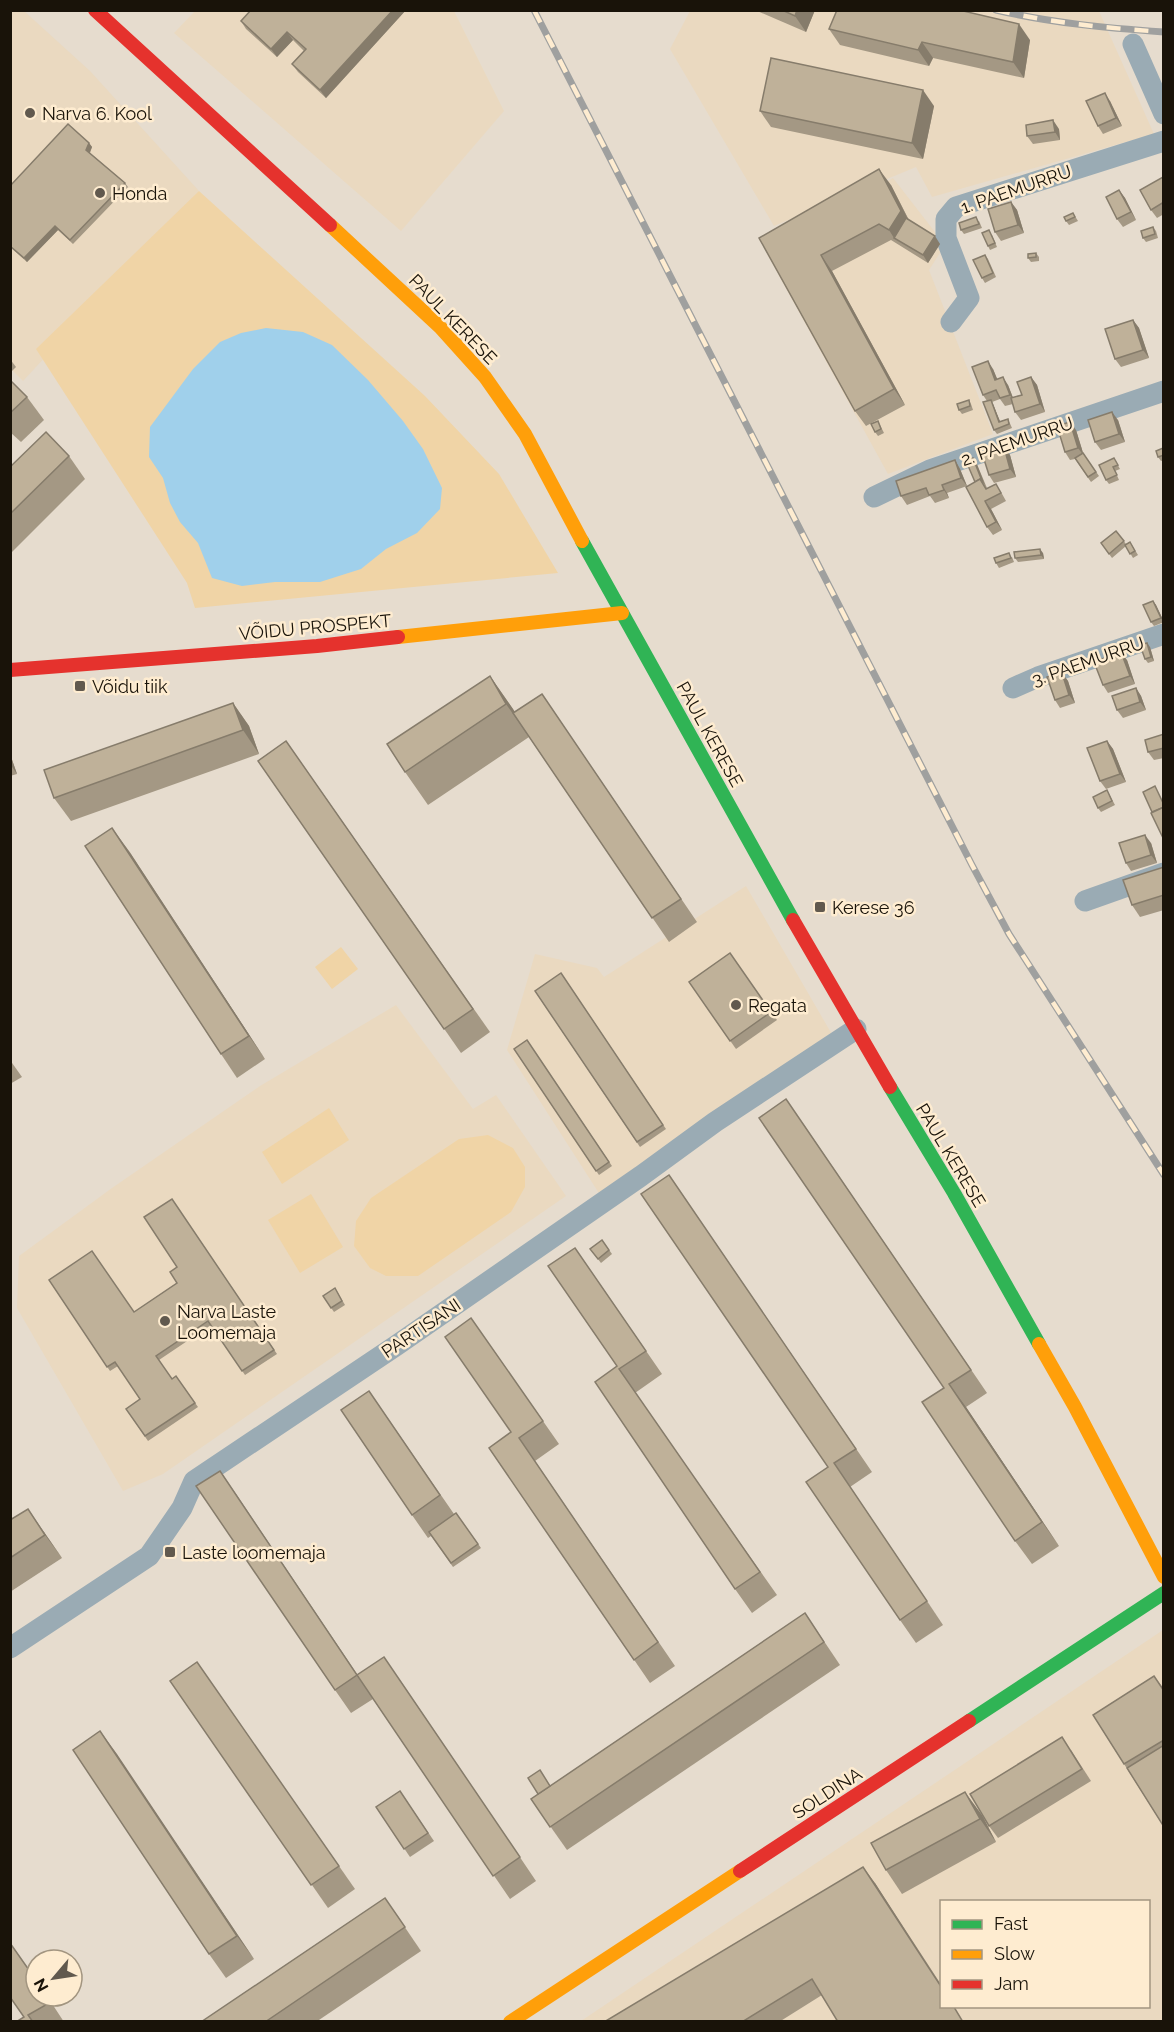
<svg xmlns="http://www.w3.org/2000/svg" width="1174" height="2032" font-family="Raleway,sans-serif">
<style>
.built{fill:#ead9c0;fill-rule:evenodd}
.green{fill:#f0d4a6}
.water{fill:#a0d0eb}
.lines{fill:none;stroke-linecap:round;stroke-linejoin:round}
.street{stroke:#9aabb4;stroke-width:21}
.fast{stroke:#30b455;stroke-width:14}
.slow{stroke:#ff9f0a;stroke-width:14}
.jam{stroke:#e5322d;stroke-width:14}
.rail-casing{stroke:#9fa09f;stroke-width:7}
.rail{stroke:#feecd0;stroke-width:4.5;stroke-dasharray:14;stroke-linecap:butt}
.wall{fill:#a49884}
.shaded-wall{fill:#867c6b}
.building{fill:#bfb199;stroke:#867c6b;stroke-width:1.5}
.poi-dot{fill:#61594e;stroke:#feecd0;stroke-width:2}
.labels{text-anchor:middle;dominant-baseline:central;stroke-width:5;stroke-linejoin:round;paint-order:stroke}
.poi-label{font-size:18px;fill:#191309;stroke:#feecd0;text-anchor:start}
.street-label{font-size:18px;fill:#191309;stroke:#feecd0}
</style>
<rect width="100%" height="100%" fill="#e6dcce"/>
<g class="built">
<polygon points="10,11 24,11 90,71 199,191 23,381 10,368"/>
<polygon points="195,11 454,11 504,111 401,231 174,33"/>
<polygon points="690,11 1099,11 1154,134 932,197 916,167 774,226 670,49"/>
<polygon points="893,178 945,245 929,270 993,434 888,474 766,252"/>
<polygon points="746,886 837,1043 604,1201 507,1050 535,954 597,968 604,977"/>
<polygon points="396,1005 473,1109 496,1095 566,1196 163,1474 123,1491 17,1308 19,1256 112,1188 260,1086"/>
<path d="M1163 1630V2021H581ZM942 1902H1148V2006H942Z"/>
</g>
<g class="green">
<polygon points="199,191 425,396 499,474 558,573 195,608 187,583 36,349"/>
<polygon points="341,947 358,969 332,989 315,967"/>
<polygon points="329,1108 349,1140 282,1184 262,1152"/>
<polygon points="488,1135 513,1148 525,1167 525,1187 511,1212 418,1276 386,1276 370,1268 354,1246 356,1221 371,1198 459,1139"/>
<polygon points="311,1194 343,1247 300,1273 268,1220"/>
</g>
<polygon class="water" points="266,328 303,332 332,345 368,380 403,421 423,449 442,488 440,509 417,533 386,549 361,569 320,582 275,582 242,586 212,578 198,543 180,522 170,503 163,478 149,457 150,427 193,369 220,342 241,333"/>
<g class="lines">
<g class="street">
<polyline points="1133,44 1164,114"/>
<polyline points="951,322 969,298 946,238 946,219 956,207 1164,141"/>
<polyline points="874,497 930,470 1164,391"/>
<polyline points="1013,688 1038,677 1164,634"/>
<polyline points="1085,901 1164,873"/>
<polyline points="10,1648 149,1556 182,1508 194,1481 397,1345 641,1176 715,1122 856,1029"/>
</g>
<g class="fast">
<polyline points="582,541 793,920"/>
<polyline points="890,1087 954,1193 1039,1344"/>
<polyline points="969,1721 1164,1593"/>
</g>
<g class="slow">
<polyline points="330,225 440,327 485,377 525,434 582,541"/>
<polyline points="398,637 622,613"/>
<polyline points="1039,1344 1075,1407 1164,1577"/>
<polyline points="510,2022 740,1871"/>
</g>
<g class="jam">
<polyline points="95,10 330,225"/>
<polyline points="10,670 317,646 398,637"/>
<polyline points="793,920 890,1087"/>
<polyline points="740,1871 969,1721"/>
</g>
<defs>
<g id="rail">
<polyline points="534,10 972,865 1009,934 1164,1175"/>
<path d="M996 10C1051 23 1107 28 1164 32"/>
</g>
</defs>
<use href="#rail" class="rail-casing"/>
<use href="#rail" class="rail"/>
</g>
<g class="wall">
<polygon points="406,10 326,98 298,72 292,64 304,51 293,40 277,57 246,29 241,21"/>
<polygon points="755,10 815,10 806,32"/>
<polygon points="829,29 1030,40 1024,78 933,58 929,66 840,45"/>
<polygon points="1110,101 1122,126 1103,134 1098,126"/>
<polygon points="934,106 923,159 771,127 760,111"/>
<polygon points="1059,129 1060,140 1033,144 1027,136"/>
<polygon points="89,143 92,147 90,153 125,183 128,187 73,244 58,230 27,262 10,247 10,186"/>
<polygon points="1164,178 1164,214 1157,218 1151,210"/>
<polygon points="891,185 909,220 940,244 928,263 891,240 832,271 905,405 866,426 855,411 759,238"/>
<polygon points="1119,190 1125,198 1136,220 1123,227 1117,219"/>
<polygon points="1011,202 1017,210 1024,233 1001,241 995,232"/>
<polygon points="1073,213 1078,221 1069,225 1066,221"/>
<polygon points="979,221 982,228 964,234 961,230"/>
<polygon points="1153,227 1156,231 1158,238 1146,242 1143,238"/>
<polygon points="992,235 997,247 990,250 988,246"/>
<polygon points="1036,253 1039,257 1039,261 1031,262 1028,258"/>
<polygon points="985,255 988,259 996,277 985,283 982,278"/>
<polygon points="1133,320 1139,328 1149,358 1121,367 1115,359"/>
<polygon points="10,359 16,367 10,373"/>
<polygon points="993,369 997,379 1008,385 1013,398 1022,395 1031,377 1037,385 1045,412 1021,420 1015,412 1013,404 1005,406 1000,399 992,402 1000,422 1008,419 1012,428 997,434 994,430 987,401 983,395"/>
<polygon points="10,380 27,397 44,420 21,442 10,432"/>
<polygon points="969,400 971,404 973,410 962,414 959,410"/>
<polygon points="1118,420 1125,442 1101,450 1095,442"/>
<polygon points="878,421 884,433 878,436 875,432"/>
<polygon points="1076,430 1083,453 1099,476 1091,482 1075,459 1070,460 1065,452"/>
<polygon points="1004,447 1010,455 1016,477 994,483 989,475"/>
<polygon points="1164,449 1164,460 1161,461 1158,457"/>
<polygon points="69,456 85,479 10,554 10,467"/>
<polygon points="973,458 976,462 987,488 1001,492 1006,501 991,509 1002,530 993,535 987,527 975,482"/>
<polygon points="1114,458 1120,469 1115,471 1119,480 1109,484 1106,480"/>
<polygon points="955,460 960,469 967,486 947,493 949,498 935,503 930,496 907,505 901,496"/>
<polygon points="1116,531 1126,544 1130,542 1138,555 1133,558 1126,546 1112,558 1101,543"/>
<polygon points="1043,553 1044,559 1018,562 1015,558"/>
<polygon points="1012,557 1014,562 999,568 996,563"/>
<polygon points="1153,601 1156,605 1164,622 1154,626 1151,622"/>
<polygon points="1150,647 1154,661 1148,663 1145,659"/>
<polygon points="1127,660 1135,684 1108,693 1103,685"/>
<polygon points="1062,673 1068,681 1075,703 1060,708 1055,700"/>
<polygon points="490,676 515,712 542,694 697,922 669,942 529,737 428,805 405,772"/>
<polygon points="1136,688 1141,696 1146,710 1123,718 1117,710"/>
<polygon points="233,703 249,726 259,754 71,821 54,798"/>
<polygon points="1164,734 1164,758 1154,760 1148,752"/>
<polygon points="286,741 490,1032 461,1053 258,761"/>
<polygon points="1107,741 1113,749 1126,782 1106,789 1100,781"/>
<polygon points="10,754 17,774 10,776"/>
<polygon points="1107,790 1115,805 1101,812 1098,808"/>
<polygon points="1151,843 1157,863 1131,871 1126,863"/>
<polygon points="129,851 265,1059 237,1078 221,1054"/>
<polygon points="1164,867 1164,910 1140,917 1132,905"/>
<polygon points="730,953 777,1020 736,1049 689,982"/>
<polygon points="561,973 666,1129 640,1147 535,991"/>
<polygon points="527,1040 612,1166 599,1175 514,1049"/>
<polygon points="10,1060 22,1077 10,1084"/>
<polygon points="802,1122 987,1393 966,1407 1059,1546 1032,1564 1015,1541 944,1388"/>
<polygon points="669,1175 872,1472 850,1487 943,1625 916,1643 900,1620 828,1467"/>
<polygon points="172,1199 277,1354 245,1375 211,1325 159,1360 172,1379 176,1376 198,1407 148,1441 126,1409 140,1399 118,1366 110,1371 49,1280 134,1312 177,1283 177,1267"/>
<polygon points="602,1240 612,1254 601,1263 590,1249"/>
<polygon points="575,1248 662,1374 635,1393 777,1595 752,1613 735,1589 617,1366"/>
<polygon points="335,1288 345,1305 334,1312 323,1296"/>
<polygon points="471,1318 559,1444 535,1461 675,1666 650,1683 489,1448 511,1432"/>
<polygon points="369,1391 454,1514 456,1513 481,1548 453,1567 431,1536 428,1538 412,1515"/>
<polygon points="220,1471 357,1675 400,1680 536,1881 510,1899 373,1699 351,1713 335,1690"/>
<polygon points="10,1520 44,1532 62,1558 10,1592"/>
<polygon points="805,1613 840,1665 567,1850 531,1799"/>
<polygon points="197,1662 355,1889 328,1908 170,1681"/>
<polygon points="1154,1676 1164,1689 1164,1827 1093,1715"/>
<polygon points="100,1731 254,1959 226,1978 209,1954"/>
<polygon points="1071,1750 1091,1781 998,1838 989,1826"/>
<polygon points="400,1791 434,1841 410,1857 376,1807"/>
<polygon points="982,1815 996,1842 902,1894 886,1870"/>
<polygon points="875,1883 942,1986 942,2007 822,1995 779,2022 604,2022"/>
<polygon points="385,1898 421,1951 316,2022 201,2022"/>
<polygon points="47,1996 64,2022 16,2022 24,2017"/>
</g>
<g class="shaded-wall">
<polygon points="393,10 406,10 326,98 320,90"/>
<polygon points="797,10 815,10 806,32 795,16"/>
<polygon points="1019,24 1030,40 1024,78 1013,62"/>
<polygon points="287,32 293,40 277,57 271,49"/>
<polygon points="922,42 933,58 929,66 918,50"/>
<polygon points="923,90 934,106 923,159 912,143"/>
<polygon points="1105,93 1110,101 1122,126 1116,118"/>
<polygon points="1053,120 1059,129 1060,140 1055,132"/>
<polygon points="89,143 92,147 89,154 86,150"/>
<polygon points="879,169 891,185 912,227 894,238 889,230"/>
<polygon points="1119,190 1125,198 1136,220 1131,212"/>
<polygon points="1011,202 1017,210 1024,233 1018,225"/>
<polygon points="55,226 58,230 27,262 24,258"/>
<polygon points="935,236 940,244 928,263 923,255"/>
<polygon points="821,255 832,271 905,405 894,389"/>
<polygon points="1133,320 1139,328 1149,358 1143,350"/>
<polygon points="988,361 993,369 1001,388 995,380"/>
<polygon points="1003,377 1008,385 1015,403 1010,395"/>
<polygon points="1031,377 1037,385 1045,412 1040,404"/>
<polygon points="991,400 993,404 1002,426 999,422"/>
<polygon points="1112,412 1118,420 1125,442 1119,434"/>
<polygon points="1070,422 1076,430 1084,456 1078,448"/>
<polygon points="1004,447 1010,455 1016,477 1010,469"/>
<polygon points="973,458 976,462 985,485 982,481"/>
<polygon points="955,460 960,469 967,486 961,478"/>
<polygon points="942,485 947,493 949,498 944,490"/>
<polygon points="985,501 991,509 1002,530 996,522"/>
<polygon points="1040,549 1043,553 1044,559 1041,555"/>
<polygon points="1153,601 1156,605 1164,622 1161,618"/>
<polygon points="1147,643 1150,647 1154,661 1151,657"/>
<polygon points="1121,652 1127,660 1135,684 1130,676"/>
<polygon points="1062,673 1068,681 1075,703 1069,695"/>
<polygon points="490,676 513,709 529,737 506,704"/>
<polygon points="1136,688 1141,696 1146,710 1140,702"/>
<polygon points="233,703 249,726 259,754 243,730"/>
<polygon points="1107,741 1113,749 1126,782 1120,774"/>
<polygon points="10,754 17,774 10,764"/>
<polygon points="112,828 129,851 265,1059 249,1036"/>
<polygon points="1145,835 1151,843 1157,863 1151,855"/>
<polygon points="949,1384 966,1407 1059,1546 1042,1522"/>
<polygon points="834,1463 850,1487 943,1625 927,1601"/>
<polygon points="220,1471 236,1494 373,1698 357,1675"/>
<polygon points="28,1509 44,1532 62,1558 45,1535"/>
<polygon points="100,1731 117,1754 254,1959 237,1936"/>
<polygon points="965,1792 982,1815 996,1842 980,1819"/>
<polygon points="863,1867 875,1883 942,1988"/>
</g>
<g class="building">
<polygon points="251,10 393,10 320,90 292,64 306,49 287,32 271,49 241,21"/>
<polygon points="782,10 797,10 795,16"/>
<polygon points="837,10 959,10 1019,24 1013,62 922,42 918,50 829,29"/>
<polygon points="771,58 923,90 912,143 760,111"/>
<polygon points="1105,93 1116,118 1098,126 1086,101"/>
<polygon points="1053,120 1055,132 1027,136 1026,125"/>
<polygon points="68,124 89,143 86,150 125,183 70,240 55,226 24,258 10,246 10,186"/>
<polygon points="879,169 901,211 889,230 879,224 821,255 894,389 855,411 759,238"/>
<polygon points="1163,177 1164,179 1164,202 1151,210 1140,190"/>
<polygon points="1119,190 1131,212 1117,219 1106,197"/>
<polygon points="1011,202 1018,225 995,232 988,209"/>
<polygon points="1073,213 1075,217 1066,221 1064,217"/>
<polygon points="976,217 979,224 961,230 959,223"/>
<polygon points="906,218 935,236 923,255 894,238"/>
<polygon points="1153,227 1155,234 1143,238 1141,231"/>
<polygon points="989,230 995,243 988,246 982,233"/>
<polygon points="1036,253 1036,257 1028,258 1028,254"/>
<polygon points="985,255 993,273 982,278 973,260"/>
<polygon points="1133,320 1143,350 1115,359 1105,329"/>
<polygon points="988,361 995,380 1003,377 1010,395 1000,398 996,390 983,395 972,367"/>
<polygon points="1031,377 1040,404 1015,412 1011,398 1022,395 1017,382"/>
<polygon points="10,380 27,397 10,413"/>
<polygon points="969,400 970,406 959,410 957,404"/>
<polygon points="991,400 999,422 1008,419 1009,424 994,430 983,402"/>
<polygon points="1112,412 1119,434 1095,442 1088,420"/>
<polygon points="878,421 881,429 875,432 871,424"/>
<polygon points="1070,422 1078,448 1065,452 1057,426"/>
<polygon points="46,432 69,456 10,514 10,467"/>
<polygon points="1004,447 1010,469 989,475 982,453"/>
<polygon points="1163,448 1164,455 1158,457 1156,451"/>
<polygon points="1083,453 1096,472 1088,477 1075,458"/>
<polygon points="973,458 982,481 982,482 980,479 975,482 966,461"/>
<polygon points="1114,458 1118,465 1113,467 1117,475 1106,480 1099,465"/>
<polygon points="955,460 961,478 942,485 944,490 929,495 926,488 901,496 896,481"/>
<polygon points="980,479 986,489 996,484 1001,493 985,501 996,522 987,527 966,487"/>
<polygon points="1116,531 1124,541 1109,554 1101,543"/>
<polygon points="1130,542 1135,551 1130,554 1125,545"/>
<polygon points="1040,549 1041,555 1015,558 1014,552"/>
<polygon points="1009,553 1011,558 996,563 994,558"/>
<polygon points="1153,601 1161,618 1151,622 1143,605"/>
<polygon points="1147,643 1151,657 1145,659 1140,645"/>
<polygon points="1121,652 1130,676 1103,685 1094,662"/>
<polygon points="1062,673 1069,695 1055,700 1047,677"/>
<polygon points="490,676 506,704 405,772 387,744"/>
<polygon points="1136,688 1140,702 1117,710 1112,696"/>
<polygon points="542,694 681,899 652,918 513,713"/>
<polygon points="233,703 243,730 54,798 44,770"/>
<polygon points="1164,734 1164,748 1148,752 1145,740"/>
<polygon points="286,741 473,1009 444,1029 258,761"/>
<polygon points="1107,741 1120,774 1100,781 1087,748"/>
<polygon points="1155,786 1164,805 1164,807 1152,812 1143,792"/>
<polygon points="1107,790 1112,801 1098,808 1093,797"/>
<polygon points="1164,807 1164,840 1151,813"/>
<polygon points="112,828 249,1036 221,1054 85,846"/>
<polygon points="1145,835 1151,855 1126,863 1119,843"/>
<polygon points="1164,867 1164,895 1132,905 1123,880"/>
<polygon points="730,953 771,1012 730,1041 689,982"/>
<polygon points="561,973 663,1125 637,1142 535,991"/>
<polygon points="527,1040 609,1162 596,1171 514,1049"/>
<polygon points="786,1099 971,1370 949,1384 1042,1522 1015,1541 922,1402 944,1388 759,1118"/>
<polygon points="669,1175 856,1449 834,1463 927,1601 900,1620 806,1482 828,1467 641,1194"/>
<polygon points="172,1199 274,1350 242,1371 208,1321 156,1356 172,1379 176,1376 195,1403 145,1436 126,1409 140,1399 115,1362 107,1367 49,1280 92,1251 134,1312 177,1283 170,1272 177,1267 144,1217"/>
<polygon points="602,1240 609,1250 598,1259 590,1249"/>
<polygon points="575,1248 646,1351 619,1369 760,1572 735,1589 595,1382 617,1366 548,1266"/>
<polygon points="335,1288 342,1301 331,1308 323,1296"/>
<polygon points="471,1318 543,1421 519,1438 658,1642 634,1660 489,1448 511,1432 445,1337"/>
<polygon points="369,1391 440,1495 412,1515 341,1410"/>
<polygon points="220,1471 357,1675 335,1690 196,1486"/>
<polygon points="28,1509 45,1535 10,1558 10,1520"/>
<polygon points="456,1513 478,1544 451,1563 429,1532"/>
<polygon points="805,1613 824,1642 550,1827 531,1799"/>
<polygon points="384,1657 520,1857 493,1876 357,1675"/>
<polygon points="197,1662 339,1866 311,1885 170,1681"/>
<polygon points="1154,1676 1164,1691 1164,1740 1124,1764 1093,1715"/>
<polygon points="100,1731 237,1936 209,1954 73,1750"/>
<polygon points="1062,1737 1082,1769 989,1826 970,1794"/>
<polygon points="1164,1745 1164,1827 1127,1768"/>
<polygon points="540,1770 550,1786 538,1794 528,1778"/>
<polygon points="400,1791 428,1833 404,1849 376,1807"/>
<polygon points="965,1792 980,1819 886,1870 871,1843"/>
<polygon points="863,1867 942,1988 942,2007 954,2007 963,2022 838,2022 812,1979 742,2022 604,2022"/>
<polygon points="385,1898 405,1927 265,2022 201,2022"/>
<polygon points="10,1943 36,1980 36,1996 47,1996 51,2002 28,2015 33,2022 16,2022 24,2017 10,1997"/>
</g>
<g class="poi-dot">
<circle cx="30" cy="113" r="6"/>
<circle cx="100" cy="193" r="6"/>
<rect x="74" y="680" width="12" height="12" rx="3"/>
<rect x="814" y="901" width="12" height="12" rx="3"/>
<circle cx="736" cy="1005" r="6"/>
<circle cx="165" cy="1321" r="6"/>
<rect x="164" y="1546" width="12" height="12" rx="3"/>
</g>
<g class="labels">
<g class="poi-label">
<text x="42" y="113">Narva 6. Kool</text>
<text x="112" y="193">Honda</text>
<text x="92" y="686">Võidu tiik</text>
<text x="832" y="907">Kerese 36</text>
<text x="748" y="1005">Regata</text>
<text x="177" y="1311">Narva Laste<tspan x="177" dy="21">Loomemaja</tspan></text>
<text x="182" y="1552">Laste loomemaja</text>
</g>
<g class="street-label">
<text transform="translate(1016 189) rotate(-19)">1. PAEMURRU</text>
<text transform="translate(453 319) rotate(46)">PAUL KERESE</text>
<text transform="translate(1017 441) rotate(-19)">2. PAEMURRU</text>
<text transform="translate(315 627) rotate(-5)">VÕIDU PROSPEKT</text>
<text transform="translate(1088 661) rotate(-19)">3. PAEMURRU</text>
<text transform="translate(710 734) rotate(61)">PAUL KERESE</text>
<text transform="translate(951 1155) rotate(59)">PAUL KERESE</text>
<text transform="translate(421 1328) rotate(-34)">PARTISANI</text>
<text transform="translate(827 1793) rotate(-33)">SOLDINA</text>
</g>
</g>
<rect width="1174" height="2032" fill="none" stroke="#191309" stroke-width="24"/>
<rect x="940" y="1900" width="210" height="108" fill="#feecd0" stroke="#a29580" stroke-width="1.5"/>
<rect x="952" y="1920" width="30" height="9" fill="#30b455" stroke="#a29580" stroke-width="1.5"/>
<text x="994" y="1930" font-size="18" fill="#191309">Fast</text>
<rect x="952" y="1950" width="30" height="9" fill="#ff9f0a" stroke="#a29580" stroke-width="1.5"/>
<text x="994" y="1960" font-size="18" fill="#191309">Slow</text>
<rect x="952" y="1980" width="30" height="9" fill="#e5322d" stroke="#a29580" stroke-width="1.5"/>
<text x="994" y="1990" font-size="18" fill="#191309">Jam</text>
<g transform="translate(54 1978) rotate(241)"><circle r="28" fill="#feecd0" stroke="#a29580" stroke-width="1.5"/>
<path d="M0-4.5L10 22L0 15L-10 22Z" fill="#61594e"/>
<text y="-9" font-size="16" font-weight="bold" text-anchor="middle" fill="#191309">N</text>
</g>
</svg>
